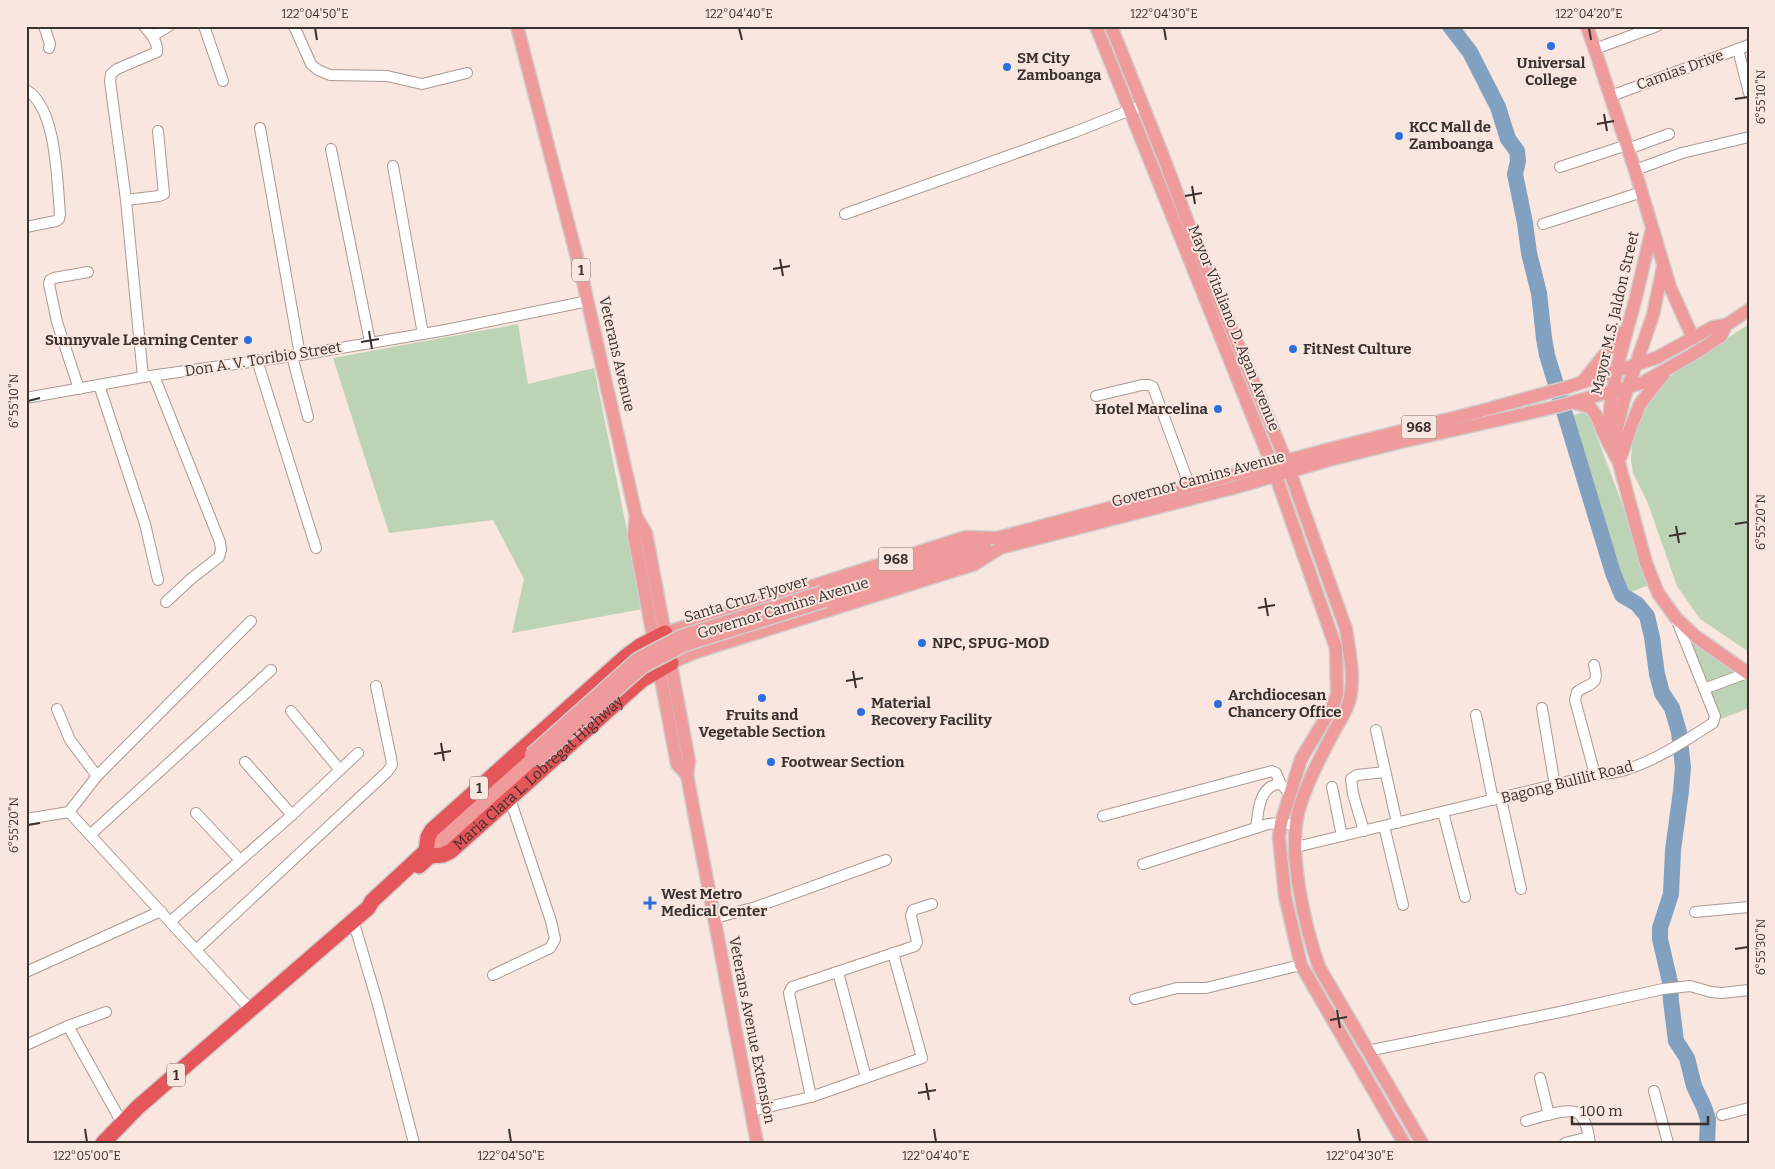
<svg xmlns="http://www.w3.org/2000/svg" width="1775" height="1169" font-family="Bitter,serif">
<style>
.green{fill:#bdd3b5}
.lines{fill:none;stroke-linecap:round;stroke-linejoin:round}
.river{stroke:#82a0c0;stroke-width:16}
.minor-casing{stroke:#aa9991;stroke-width:12}
.major-casing{stroke:#cfcecd;stroke-width:15}
.highway-casing{stroke:#cfcecd;stroke-width:18}
.minor{stroke:#fff;stroke-width:10}
.major{stroke:#ef9a9b;stroke-width:12}
.highway{stroke:#e45659;stroke-width:15}
.major-bridge-casing{stroke:#cfcecd;stroke-width:15;stroke-linecap:butt}
.major-bridge{stroke:#ef9a9b;stroke-width:12}
.ticks{fill:none;stroke:#39322f;stroke-width:2}
.poi-dot{fill:#2c70dd;stroke:#f9e6de;stroke-width:2}
.labels{text-anchor:middle;dominant-baseline:central;stroke-width:4;stroke-linejoin:round;paint-order:stroke}
.shield{fill:#f9e6de;stroke:#736864;stroke-width:1}
.shield-label{font-size:14px;font-weight:bold;fill:#39322f}
.poi-label{font-size:15px;font-weight:bold;fill:#39322f;stroke:#f9e6de;text-anchor:start}
.street-label{font-size:15px;fill:#39322f;stroke:#f9e6de}
.neatline{fill:none;stroke:#39322f;stroke-width:2}
.ticks-label{font-size:12px;text-anchor:middle;fill:#39322f}
</style>
<rect width="100%" height="100%" fill="#f9e6de"/>
<g class="green">
<polygon points="518,324 528,384 594,368 643,609 512,633 524,579 493,520 389,533 333,358"/>
<polygon points="1749,324 1749,652 1700,619 1677,586 1647,501 1633,473 1631,460 1633,433 1638,422 1663,381"/>
<polygon points="1584,412 1590,418 1652,584 1625,594 1571,416"/>
<polygon points="1687,638 1740,673 1705,685"/>
<polygon points="1743,677 1749,682 1749,708 1721,719 1708,690"/>
</g>
<g class="lines">
<polyline class="river" points="1450,26 1470,52 1498,107 1508,139 1517,151 1518,161 1515,174 1525,223 1529,253 1539,293 1544,338 1547,355 1613,573 1622,595 1637,604 1647,616 1652,637 1657,674 1662,693 1672,708 1679,732 1683,767 1681,791 1673,850 1671,894 1660,928 1660,939 1670,982 1671,1001 1676,1041 1687,1058 1694,1086 1704,1107 1708,1119 1707,1143"/>
<defs>
<g id="minor">
<polyline points="44,26 50,44 49,48"/>
<polyline points="204,26 223,81"/>
<polyline points="294,26 311,64 318,70 330,75 387,76 422,84 467,73"/>
<polyline points="153,36 169,26"/>
<polyline points="1595,49 1657,26"/>
<polyline points="1738,49 1749,93"/>
<path d="M26 90C57 107 57 182 60 214L59 219 56 221 26 227"/>
<polyline points="1611,96 1749,45"/>
<polyline points="260,128 300,355"/>
<polyline points="331,149 370,342"/>
<polyline points="1628,149 1669,134"/>
<polyline points="393,166 423,334"/>
<polyline points="1560,167 1627,145"/>
<polyline points="1635,170 1682,153 1749,137"/>
<polyline points="126,200 159,196 164,194 158,131"/>
<polyline points="845,214 1075,132 1143,105"/>
<polyline points="1543,224 1642,192"/>
<polyline points="292,356 308,417"/>
<polyline points="257,360 316,548"/>
<polyline points="154,376 220,542 221,550 219,557 192,578 166,602"/>
<path d="M143 377 126 200 110 81 111 74 117 69 157 52C158 42 151 34 144 26"/>
<polyline points="99,385 145,524 158,580"/>
<polyline points="79,389 57,322 49,284 50,280 54,278 88,272"/>
<polyline points="1096,396 1142,385 1149,385 1153,387 1190,487"/>
<polyline points="26,398 143,377 300,355 446,330 588,301"/>
<path d="M1594 665C1600 686 1591 682 1577 692L1575 700 1595 775"/>
<polyline points="1704,689 1747,673"/>
<polyline points="1542,708 1555,786"/>
<polyline points="57,709 70,740 97,776"/>
<polyline points="291,711 340,770"/>
<polyline points="1476,715 1493,800"/>
<polyline points="1376,730 1397,823"/>
<polyline points="245,762 292,815"/>
<polyline points="1332,787 1342,836"/>
<polyline points="1501,799 1521,889"/>
<polyline points="69,812 97,776 251,621"/>
<polyline points="1443,812 1465,897"/>
<polyline points="196,813 240,860"/>
<polyline points="1103,816 1272,771 1276,773 1280,783 1289,793"/>
<polyline points="26,819 69,812 251,1010"/>
<polyline points="1384,826 1403,905"/>
<path d="M1256 828C1258 816 1258 797 1269 788 1271 786 1277 784 1280 783"/>
<polyline points="1364,831 1353,794 1351,779 1357,775 1385,772"/>
<polyline points="91,834 271,670"/>
<path d="M1296 847 1595 775C1605 774 1615 773 1625 770 1657 760 1685 741 1713 723L1715 716 1677 621"/>
<polyline points="1143,864 1268,824 1281,823 1296,825"/>
<polyline points="1695,912 1749,907"/>
<polyline points="715,918 756,907 886,860"/>
<polyline points="353,920 377,1001 414,1143"/>
<polyline points="171,921 292,815 358,753"/>
<polyline points="196,950 387,772 392,765 391,758 376,686"/>
<polyline points="26,972 161,911"/>
<polyline points="838,972 866,1078"/>
<polyline points="493,975 550,948 555,939 551,921 510,799"/>
<polyline points="1135,999 1177,988 1206,988 1218,985 1301,965"/>
<polyline points="68,1026 106,1012"/>
<polyline points="26,1045 68,1026 122,1123"/>
<polyline points="1367,1051 1560,1012 1663,989 1690,986 1711,992 1722,993 1749,990"/>
<polyline points="1540,1078 1549,1115"/>
<polyline points="1654,1091 1668,1143"/>
<polyline points="811,1097 790,998 789,993 792,987 915,946 917,942 911,916 913,910 932,904"/>
<polyline points="751,1111 811,1097 922,1058 893,953"/>
<polyline points="1722,1115 1749,1108"/>
<path d="M1526 1121C1537 1118 1570 1106 1579 1114 1587 1120 1588 1134 1590 1143"/>
<polyline points="1565,1143 1589,1137"/>
</g>
<g id="major">
<polyline points="517,26 582,277 636,516 646,533 689,761 687,775 757,1143"/>
<polyline points="1096,26 1272,465 1336,648 1337,694 1333,706 1301,759 1281,823 1279,837 1285,896 1301,965 1404,1143"/>
<path d="M1111 26 1163 156 1195 241 1286 461 1346 629C1349 651 1355 676 1350 698 1347 712 1338 723 1332 735 1319 760 1305 786 1298 813 1288 855 1305 926 1319 967L1422 1143"/>
<polyline points="1587,26 1635,170 1670,287 1693,338"/>
<polyline points="1663,267 1653,315 1624,399 1616,432 1619,463 1646,563 1658,593 1676,618 1695,636 1749,674"/>
<polyline points="1584,380 1623,332"/>
<polyline points="1575,403 1590,407 1596,415 1606,438"/>
<polyline points="1621,456 1630,429 1640,404 1663,375"/>
<polyline points="1617,459 1607,440 1611,401 1618,363 1636,297 1652,229"/>
<polyline points="636,516 634,535 677,764 687,775"/>
<polyline points="822,592 985,542"/>
<polyline points="825,601 988,551"/>
<polyline points="665,633 966,537 997,538 1326,450 1477,412 1568,387 1656,358 1713,327 1726,325 1749,310"/>
<polyline points="671,663 696,652 975,564 1000,548 1233,488 1329,460 1405,441 1555,407 1642,383 1690,356 1721,336 1726,325"/>
<polyline points="426,851 439,837 531,754"/>
<polyline points="430,856 537,761"/>
</g>
<g id="highway">
<path id="s1" d="M419 866 430 856 443 855 451 851 642 680 671 663"/>
<polyline points="103,1143 138,1107 368,908 372,901 426,851 428,837 432,830 624,658 640,646 665,633"/>
</g>
</defs>
<use href="#minor" class="minor-casing"/>
<use href="#major" class="major-casing"/>
<use href="#highway" class="highway-casing"/>
<use href="#minor" class="minor"/>
<use href="#major" class="major"/>
<use href="#highway" class="highway"/>
<defs>
<g id="major-bridge">
<polyline points="531,754 637,659 681,636 822,592"/>
<polyline points="537,761 643,667 685,645 825,601"/>
</g>
</defs>
<use href="#major-bridge" class="major-bridge-casing"/>
<use href="#major-bridge" class="major-bridge"/>
</g>
<path class="ticks" d="M315 28 317 40M739 28 742 40M1164 28 1166 40M1589 28 1591 40M1735 99 1748 97M1604 114 1607 131M1597 124 1614 121M1192 186 1195 204M1185 196 1202 193M780 259 783 276M773 269 790 266M369 331 372 349M361 342 379 339M28 401 40 398M1735 524 1748 522M1676 526 1679 543M1669 536 1686 533M1265 598 1268 616M1258 608 1275 605M853 671 856 688M846 681 863 678M441 743 444 761M434 754 451 751M28 825 40 823M1735 949 1748 947M1337 1010 1340 1028M1330 1020 1347 1017M926 1083 929 1100M918 1093 936 1090M85 1129 87 1142M509 1129 511 1142M934 1129 936 1142M1358 1129 1360 1142"/>
<g class="poi-dot">
<circle cx="1551" cy="46" r="5"/>
<circle cx="1007" cy="67" r="5"/>
<circle cx="1399" cy="136" r="5"/>
<circle cx="248" cy="340" r="5"/>
<circle cx="1293" cy="349" r="5"/>
<circle cx="1218" cy="409" r="5"/>
<circle cx="922" cy="643" r="5"/>
<circle cx="762" cy="698" r="5"/>
<circle cx="1218" cy="704" r="5"/>
<circle cx="861" cy="712" r="5"/>
<circle cx="771" cy="762" r="5"/>
<path d="M647.5 895.5h5v5h5v5h-5v5h-5v-5h-5v-5h5z"/>
</g>
<g class="labels">
<g class="shield">
<rect x="572" y="258.5" width="18" height="23" rx="4"/>
<rect x="1401.5" y="415.5" width="35" height="23" rx="4"/>
<rect x="878.5" y="547.5" width="35" height="23" rx="4"/>
<rect x="470" y="776.5" width="18" height="23" rx="4"/>
<rect x="167" y="1063.5" width="18" height="23" rx="4"/>
</g>
<g class="shield-label">
<text x="581" y="270">1</text>
<text x="1419" y="427">968</text>
<text x="896" y="559">968</text>
<text x="479" y="788">1</text>
<text x="176" y="1075">1</text>
</g>
<g class="poi-label">
<text x="1017" y="58">SM City<tspan x="1017" dy="17">Zamboanga</tspan></text>
<text x="1551" y="63" text-anchor="middle">Universal<tspan x="1551" dy="17">College</tspan></text>
<text x="1409" y="127">KCC Mall de<tspan x="1409" dy="17">Zamboanga</tspan></text>
<text x="238" y="340" text-anchor="end">Sunnyvale Learning Center</text>
<text x="1303" y="349">FitNest Culture</text>
<text x="1208" y="409" text-anchor="end">Hotel Marcelina</text>
<text x="932" y="643">NPC, SPUG-MOD</text>
<text x="1228" y="695">Archdiocesan<tspan x="1228" dy="17">Chancery Office</tspan></text>
<text x="871" y="703">Material<tspan x="871" dy="17">Recovery Facility</tspan></text>
<text x="762" y="715" text-anchor="middle">Fruits and<tspan x="762" dy="17">Vegetable Section</tspan></text>
<text x="781" y="762">Footwear Section</text>
<text x="661" y="894">West Metro<tspan x="661" dy="17">Medical Center</tspan></text>
</g>
<g class="street-label">
<text transform="translate(1680 70) rotate(-20)">Camias Drive</text>
<text transform="translate(1615 313) rotate(-77)">Mayor M.S. Jaldon Street</text>
<text transform="translate(1234 328) rotate(68)">Mayor Vitaliano D. Agan Avenue</text>
<text transform="translate(617 354) rotate(77)">Veterans Avenue</text>
<text transform="translate(263 359) rotate(-9)">Don A. V. Toribio Street</text>
<text transform="translate(1198 479) rotate(-15)">Governor Camins Avenue</text>
<text transform="translate(746 599) rotate(-17)">Santa Cruz Flyover</text>
<text transform="translate(783 608) rotate(-17)">Governor Camins Avenue</text>
<text stroke="none"><textPath href="#s1" startOffset="154">Maria Clara L. Lobregat Highway</textPath></text>
<text transform="translate(1567 782) rotate(-14)">Bagong Bulilit Road</text>
<text transform="translate(752 1030) rotate(79)">Veterans Avenue Extension</text>
</g>
</g>
<rect width="1775" height="1169" fill="none" stroke="#f9e6de" stroke-width="55"/>
<path d="M1572 1116v8h136v-8" fill="none" stroke="#39322f" stroke-width="2.5"/>
<text x="1580" y="1116" font-size="15" fill="#39322f" stroke="#f9e6de" stroke-width="4" paint-order="stroke">100 m</text>
<rect x="28" y="28" width="1720" height="1114" class="neatline"/>
<g class="ticks-label">
<text x="315" y="18">122°04'50"E</text>
<text x="739" y="18">122°04'40"E</text>
<text x="1164" y="18">122°04'30"E</text>
<text x="1589" y="18">122°04'20"E</text>
<text transform="translate(1761 97) rotate(-90)" y="4">6°55'10"N</text>
<text transform="translate(14 401) rotate(-90)" y="4">6°55'10"N</text>
<text transform="translate(1761 522) rotate(-90)" y="4">6°55'20"N</text>
<text transform="translate(14 825) rotate(-90)" y="4">6°55'20"N</text>
<text transform="translate(1761 947) rotate(-90)" y="4">6°55'30"N</text>
<text x="87" y="1160">122°05'00"E</text>
<text x="511" y="1160">122°04'50"E</text>
<text x="936" y="1160">122°04'40"E</text>
<text x="1360" y="1160">122°04'30"E</text>
</g>
</svg>
